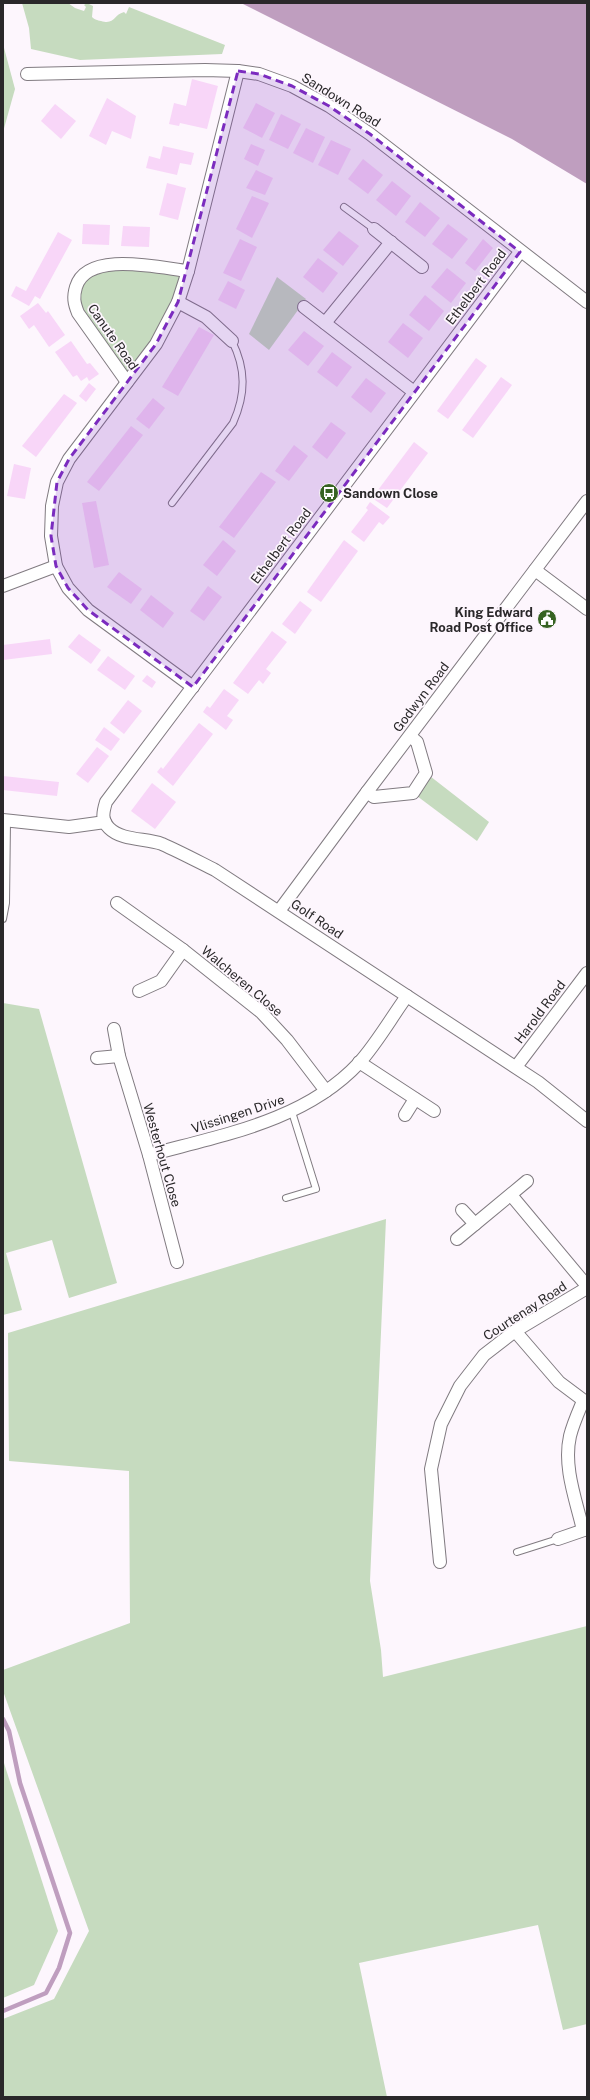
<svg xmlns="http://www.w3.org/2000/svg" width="590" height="2100" font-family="'Public Sans',sans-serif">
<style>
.green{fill:#c6dbbf}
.water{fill:#bf9ebf}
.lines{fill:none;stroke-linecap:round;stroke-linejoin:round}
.stream{stroke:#bf9ebf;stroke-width:4.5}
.building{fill:#f8d6f8}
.lane-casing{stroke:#817b81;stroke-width:8}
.street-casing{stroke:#817b81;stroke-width:14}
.lane{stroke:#fff;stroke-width:6}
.street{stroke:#fff;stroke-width:12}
.marked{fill:#7b2cbf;fill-opacity:0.2;stroke:#7b2cbf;stroke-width:3;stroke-dasharray:8 5;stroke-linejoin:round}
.labels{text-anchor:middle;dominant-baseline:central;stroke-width:3.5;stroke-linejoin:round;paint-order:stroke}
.street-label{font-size:13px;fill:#2a282a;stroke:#fdf6fd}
.poi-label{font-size:13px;font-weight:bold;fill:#2a282a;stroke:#fdf6fd;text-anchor:start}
</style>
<rect width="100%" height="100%" fill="#fdf6fd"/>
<g class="green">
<path d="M22 3H68L75 8 84 11 86 7 84 5 87 3 93 6 92 17C95 20 97 20 101 21 115 25 113 15 124 12L126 14 129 7 225 45 222 54 80 60 31 49 29 28Z"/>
<polygon points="3,44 15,89 3,132"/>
<polygon points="92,268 188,271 178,302 127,382 78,313 74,293"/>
<polygon points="277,277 306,299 269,350 249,334"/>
<polygon points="426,773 489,822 477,841 413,793"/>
<polygon points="3,1003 39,1009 117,1283 69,1298 52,1240 6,1253 22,1310 3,1315"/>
<polygon points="386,1219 370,1581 381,1650 383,1677 587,1626 587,2024 563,2030 538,1925 359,1963 387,2097 3,2097 3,2019 54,1999 89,1931 3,1691 3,1670 130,1623 129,1471 9,1461 8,1333"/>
<polygon points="3,1760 58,1931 34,1985 3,1998"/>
</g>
<polygon class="water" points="241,3 587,3 587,184 512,139"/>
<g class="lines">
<polyline class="stream" points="3,1719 9,1731 20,1783 70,1933 59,1968 46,1993 3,2011"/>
</g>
<g class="building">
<polygon points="192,79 218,86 207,129 180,123 179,126 169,124 174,103 186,106"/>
<polygon points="107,98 136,116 131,139 112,131 106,145 89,136"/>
<polygon points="256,103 275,113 262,138 243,128"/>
<polygon points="55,104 76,121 61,139 41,121"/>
<polygon points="281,114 301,124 288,149 269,140"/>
<polygon points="306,128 325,137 313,163 293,153"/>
<polygon points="331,140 351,149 338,175 318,165"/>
<polygon points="251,144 265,150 258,166 244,159"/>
<polygon points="163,146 194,153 191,165 180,163 177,175 146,168 149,156 160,159"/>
<polygon points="363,159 383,175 368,194 348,179"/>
<polygon points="256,170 273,178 265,195 246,188"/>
<polygon points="392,181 411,196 396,216 376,200"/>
<polygon points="167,183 186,188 178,220 159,215"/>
<polygon points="252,196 269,203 252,238 236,229"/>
<polygon points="420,202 440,218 425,237 405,222"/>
<polygon points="83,224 110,225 109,245 82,244"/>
<polygon points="448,224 468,239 452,259 432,244"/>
<polygon points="123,226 150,227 149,247 121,246"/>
<polygon points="339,231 359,246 343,266 323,250"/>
<polygon points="58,232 72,240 40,299 35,296 29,306 11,296 16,286 26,291"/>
<polygon points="240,239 257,247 241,281 223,273"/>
<polygon points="483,239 493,248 475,271 465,263"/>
<polygon points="318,258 338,273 323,293 303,277"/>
<polygon points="447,268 466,283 451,303 431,287"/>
<polygon points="228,281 245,290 236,309 218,300"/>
<polygon points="425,295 444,311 429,331 409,315"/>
<polygon points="38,303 46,313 48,311 65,335 49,347 34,325 29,329 20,316"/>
<polygon points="403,323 423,338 408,358 388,342"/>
<polygon points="199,327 214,335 178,396 162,387"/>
<polygon points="304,331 324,346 308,366 288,350"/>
<polygon points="71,341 87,364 90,363 99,374 89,381 87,377 81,381 77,375 73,377 55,352"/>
<polygon points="332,352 352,367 337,387 317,372"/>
<polygon points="476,358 487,366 448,419 437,411"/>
<polygon points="501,377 512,385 473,438 462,430"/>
<polygon points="366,378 386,393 371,413 351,397"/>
<polygon points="89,383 96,389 86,402 79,396"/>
<polygon points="64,394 77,403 36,457 22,446"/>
<polygon points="153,398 165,408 149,429 136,419"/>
<polygon points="331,422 346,433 327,459 312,447"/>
<polygon points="131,426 143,435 99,491 87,482"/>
<polygon points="414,442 428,453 387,508 372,498"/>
<polygon points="294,445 308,456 289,481 275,471"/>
<polygon points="14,464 31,468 25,499 7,496"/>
<polygon points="261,472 276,482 234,538 219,527"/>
<polygon points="96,501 109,565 94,568 82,503"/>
<polygon points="370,502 390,517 383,525 379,522 364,542 351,532 368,510 366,508"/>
<polygon points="223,540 236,551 217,576 203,565"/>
<polygon points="344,540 358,551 321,602 307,592"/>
<polygon points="119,572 142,589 131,604 107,587"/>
<polygon points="208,586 222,597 204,621 190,611"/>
<polygon points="151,595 174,613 163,628 140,610"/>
<polygon points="300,601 312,610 295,634 282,624"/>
<polygon points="272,631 287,642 266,669 271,673 263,684 259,680 248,694 233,683"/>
<polygon points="79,634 101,650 91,664 68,647"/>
<polygon points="50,639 52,654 3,660 3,645"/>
<polygon points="108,656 135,676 125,690 97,670"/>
<polygon points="147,675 156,682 152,688 142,681"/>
<polygon points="224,689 239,700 227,716 233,720 226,730 203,712 207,706 210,708"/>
<polygon points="128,700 142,711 124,734 110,723"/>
<polygon points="199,723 213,734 173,786 157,772 161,767 163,769"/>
<polygon points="104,727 120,739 111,751 95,740"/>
<polygon points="97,747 109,756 88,783 76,774"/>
<polygon points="3,776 59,782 57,796 3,790"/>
<polygon points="152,783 176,802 155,829 131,811"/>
</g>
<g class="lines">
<defs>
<g id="lane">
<polyline points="344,207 374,229"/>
<path d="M172 503 233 423C246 394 246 369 232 341"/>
<polyline points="3,919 6,903 7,821"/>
<polyline points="286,1198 316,1189 292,1112"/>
<polyline points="517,1552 558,1539"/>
</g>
<g id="street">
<polyline points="27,74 205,70 238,71 259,74 292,86 329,106 370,134 587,302"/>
<polyline points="374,229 422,267"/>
<path d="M520 252 106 802C103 812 101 820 109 828 122 841 146 838 162 844 180 852 197 861 215 870L538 1082 587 1121"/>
<polyline points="178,302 206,317 232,341"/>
<polyline points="304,307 414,392"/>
<polyline points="325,323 391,242"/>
<path d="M127 382 78 313C74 303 73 297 76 287 87 250 160 268 188 271"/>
<polyline points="535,570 587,609"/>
<polyline points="3,586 56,566"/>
<polyline points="193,687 88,610 68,588 56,566 51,536 52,506 57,482 69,459 156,344 178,302 188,271 238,71"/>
<polyline points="367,792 374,797 413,793 426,773 417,742 410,736"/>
<polyline points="3,820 69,827 105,822"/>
<polyline points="117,903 183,950 261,1012 287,1040 326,1091"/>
<polyline points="279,911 367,792 587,501"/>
<polyline points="139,991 161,981 183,950"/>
<polyline points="114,1029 119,1056 149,1155 177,1262"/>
<polyline points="97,1058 119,1056"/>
<polyline points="359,1062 434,1111"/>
<polyline points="516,1067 587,973"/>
<polyline points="405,1115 415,1099"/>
<path d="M149 1155C222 1135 305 1121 359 1063 377 1043 391 1018 407 996"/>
<polyline points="511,1195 587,1286"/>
<polyline points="462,1210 475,1224"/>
<polyline points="457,1239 527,1181"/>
<polyline points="515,1331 559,1382 587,1403"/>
<path d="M583 1401C578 1413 573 1424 570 1436 563 1467 576 1500 583 1530"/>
<polyline points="558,1539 587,1529"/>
<polyline points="440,1562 431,1469 441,1424 460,1386 484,1355 515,1331 587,1288"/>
</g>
</defs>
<use href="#lane" class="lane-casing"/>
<use href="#street" class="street-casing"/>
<use href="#lane" class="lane"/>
<use href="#street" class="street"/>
</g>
<path class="marked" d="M238 71 259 74 292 86 329 106 370 134 520 252 193 687 88 610 68 588 56 566 51 536 57 482 69 459 156 344 178 302Z"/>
<defs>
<symbol id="bus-disc" viewBox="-11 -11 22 22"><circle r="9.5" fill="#366322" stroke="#fdf6fd"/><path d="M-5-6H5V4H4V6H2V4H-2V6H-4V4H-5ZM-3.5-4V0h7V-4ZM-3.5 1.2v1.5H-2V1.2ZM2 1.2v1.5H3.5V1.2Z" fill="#fff"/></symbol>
<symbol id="civic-disc" viewBox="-11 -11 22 22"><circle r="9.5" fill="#366322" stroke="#fdf6fd"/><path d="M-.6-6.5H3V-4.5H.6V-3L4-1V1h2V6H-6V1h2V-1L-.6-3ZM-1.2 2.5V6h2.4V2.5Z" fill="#fff"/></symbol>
</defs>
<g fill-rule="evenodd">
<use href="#bus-disc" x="318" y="482" width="22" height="22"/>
<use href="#civic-disc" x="536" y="608" width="22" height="22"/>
</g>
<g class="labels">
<g class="street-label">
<text transform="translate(341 100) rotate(32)">Sandown Road</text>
<text transform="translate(476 287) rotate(-53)">Ethelbert Road</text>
<text transform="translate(113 337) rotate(55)">Canute Road</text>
<text transform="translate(281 546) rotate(-53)">Ethelbert Road</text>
<text transform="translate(421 697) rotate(-53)">Godwyn Road</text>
<text transform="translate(317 919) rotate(34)">Golf Road</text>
<text transform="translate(242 981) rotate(40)">Walcheren Close</text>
<text transform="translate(540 1012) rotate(-53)">Harold Road</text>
<text transform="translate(238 1114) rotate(-18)">Vlissingen Drive</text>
<text transform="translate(162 1155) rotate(74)">Westerhout Close</text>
<text transform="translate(525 1311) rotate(-33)">Courtenay Road</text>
</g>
<g class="poi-label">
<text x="343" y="493">Sandown Close</text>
<text x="533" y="612" text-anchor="end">King Edward<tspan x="533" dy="15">Road Post Office</tspan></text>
</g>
</g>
<rect width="590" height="2100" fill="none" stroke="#2a282a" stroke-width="8"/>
</svg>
